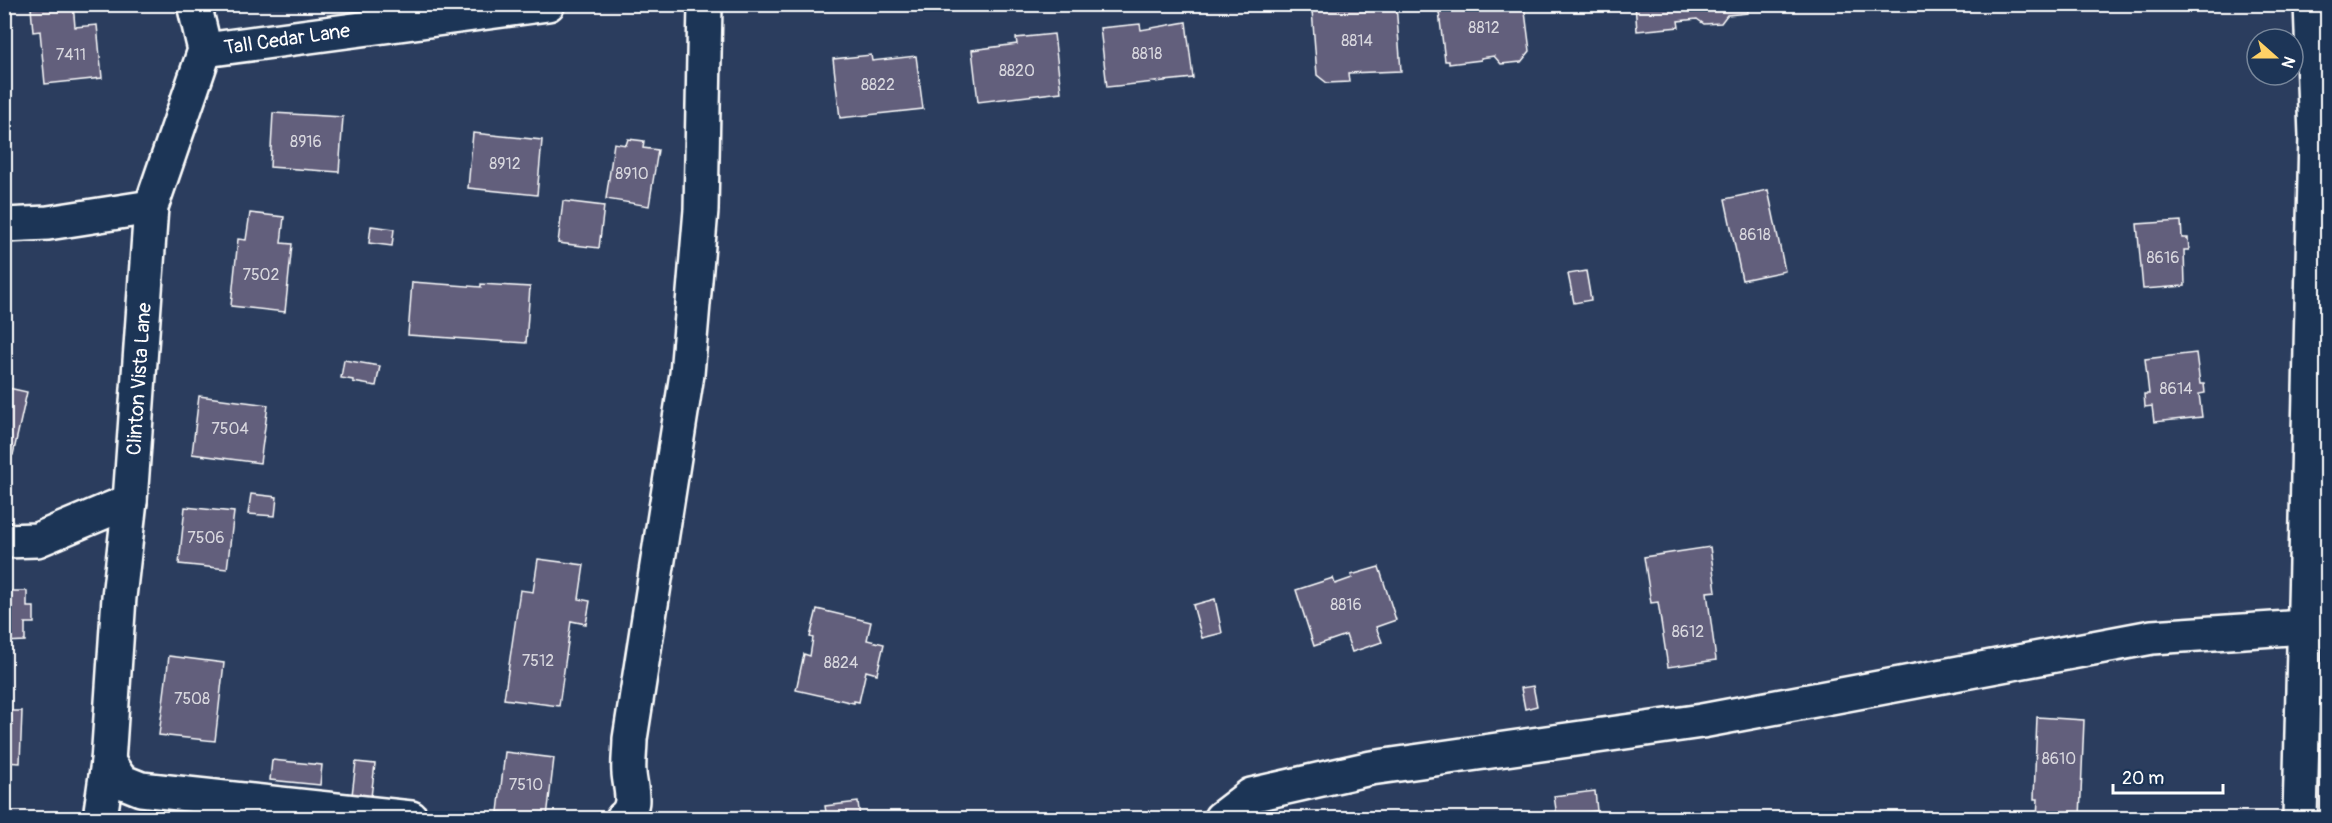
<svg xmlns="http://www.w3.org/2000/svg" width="2332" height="823" font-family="Pangolin,sans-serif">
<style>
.building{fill:#625e7c;stroke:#fff;stroke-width:1.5}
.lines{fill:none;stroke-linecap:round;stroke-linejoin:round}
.minor-casing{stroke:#fff;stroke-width:38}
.major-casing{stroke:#fff;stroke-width:38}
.minor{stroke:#1d3557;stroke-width:33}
.major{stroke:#1d3557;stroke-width:33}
.labels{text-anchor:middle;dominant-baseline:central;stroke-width:5;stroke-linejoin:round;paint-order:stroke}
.number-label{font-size:16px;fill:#d8d7de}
.street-label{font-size:20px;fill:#fff;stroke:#1d3557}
</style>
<rect width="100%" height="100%" fill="#2b3d5e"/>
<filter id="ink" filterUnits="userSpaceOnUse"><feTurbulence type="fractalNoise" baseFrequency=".0167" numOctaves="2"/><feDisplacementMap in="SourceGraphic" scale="12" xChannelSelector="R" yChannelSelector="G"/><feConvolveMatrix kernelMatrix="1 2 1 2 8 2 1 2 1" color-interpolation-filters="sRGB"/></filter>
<g filter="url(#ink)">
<g class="building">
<polygon points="73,4 75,27 97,25 102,78 45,84 40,31 33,32 31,8"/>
<polygon points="1357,4 1396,4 1401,71 1348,73 1349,82 1327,83 1317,75 1312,10 1357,7"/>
<polygon points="1438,4 1524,4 1530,51 1521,62 1501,64 1494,56 1481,58 1481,60 1449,64 1449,61 1445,61"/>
<polygon points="1635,4 1747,4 1748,13 1727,15 1721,23 1704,24 1697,19 1678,21 1679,27 1637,31"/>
<polygon points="2035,4 2065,4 2065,7 2036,9"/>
<polygon points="1186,22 1193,78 1107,87 1100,28 1140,24 1141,30"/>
<polygon points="1054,34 1061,92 978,102 972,50 1017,44 1016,38"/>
<polygon points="871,55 872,61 916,56 923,109 840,118 833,59"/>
<polygon points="273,113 343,117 339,172 270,167"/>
<polygon points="473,133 542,140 537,195 468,188"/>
<polygon points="628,139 644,141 643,148 658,150 649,206 606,199 614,143 626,145"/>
<polygon points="1768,190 1785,271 1742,280 1725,199"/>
<polygon points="563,201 604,206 599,248 558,243"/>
<polygon points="250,213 284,217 281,243 292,244 285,312 231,306 238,239 246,240"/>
<polygon points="2181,221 2182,238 2188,238 2189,250 2184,250 2185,286 2143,289 2137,224"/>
<polygon points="371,226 394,229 392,246 369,243"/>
<polygon points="1586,271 1591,300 1574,303 1568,274"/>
<polygon points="412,282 481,287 481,284 530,287 526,343 408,335"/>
<polygon points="2196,353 2200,384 2204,384 2205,393 2199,394 2202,417 2154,422 2152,406 2145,407 2144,394 2149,394 2145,359"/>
<polygon points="344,360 380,366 376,386 353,382 353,380 341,378"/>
<polygon points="4,387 27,392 13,455 4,454"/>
<polygon points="199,396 268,405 260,463 192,454"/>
<polygon points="251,494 277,497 275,516 248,514"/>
<polygon points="185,507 234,512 227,569 179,564"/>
<polygon points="1710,547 1716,591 1707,592 1716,660 1668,667 1658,602 1651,603 1644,557"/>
<polygon points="538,559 584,565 579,599 590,601 586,624 571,621 559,706 504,699 520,590 533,592"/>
<polygon points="1379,567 1396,620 1376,627 1382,642 1352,652 1346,635 1314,646 1296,590 1333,578 1335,584 1352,578 1351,575"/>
<polygon points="4,591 27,591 27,607 34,607 34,623 25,623 25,641 4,642"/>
<polygon points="1215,599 1222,633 1202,638 1193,605"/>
<polygon points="817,609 871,622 867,640 884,644 877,674 866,671 859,702 854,701 854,703 796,690 804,654 810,656 813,638 810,637"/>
<polygon points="169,656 224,663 215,741 159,735"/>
<polygon points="1533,686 1537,706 1525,709 1521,688"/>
<polygon points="4,711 22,711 20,763 4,762"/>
<polygon points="2037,717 2084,720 2080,818 2037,818 2038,799 2034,799"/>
<polygon points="505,752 554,758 547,817 498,812"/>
<polygon points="272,760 322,765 320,785 270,780"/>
<polygon points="356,762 375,764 371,797 352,795"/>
<polygon points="1595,791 1597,811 1557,816 1554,796"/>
<polygon points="858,802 860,818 827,818 825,806"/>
</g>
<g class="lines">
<defs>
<g id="minor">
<polyline points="205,50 548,4"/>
<polyline points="4,225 48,223 151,207"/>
<polyline points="4,541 37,540 130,501"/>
<polyline points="108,762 121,781 141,789 411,818"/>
<polyline points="100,818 108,762 119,597 130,501 151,207 205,50 194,4"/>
<path d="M623 818C638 807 630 788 629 773 628 762 630 750 630 739L687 374 701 210 705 4"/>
<polyline points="1221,818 1251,795 1371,768 1702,721 2152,637 2304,627"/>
</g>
<polyline id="major" points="2300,818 2316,136 2311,4"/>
</defs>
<use href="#minor" class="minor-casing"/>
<use href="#major" class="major-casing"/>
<use href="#minor" class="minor"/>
<use href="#major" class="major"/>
</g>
</g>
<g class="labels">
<g class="number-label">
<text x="1484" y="28">8812</text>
<text x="1357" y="41">8814</text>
<text x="1147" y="54">8818</text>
<text x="71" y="55">7411</text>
<text x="1017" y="71">8820</text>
<text x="878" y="85">8822</text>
<text x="306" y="142">8916</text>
<text x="505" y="164">8912</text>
<text x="632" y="174">8910</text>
<text x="1755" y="235">8618</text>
<text x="2163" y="258">8616</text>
<text x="261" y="275">7502</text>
<text x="2176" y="389">8614</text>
<text x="230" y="429">7504</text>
<text x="206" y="538">7506</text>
<text x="1346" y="605">8816</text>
<text x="1688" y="632">8612</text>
<text x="538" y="661">7512</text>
<text x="841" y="663">8824</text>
<text x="192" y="699">7508</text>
<text x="2059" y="759">8610</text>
<text x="526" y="785">7510</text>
</g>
<g class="street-label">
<text transform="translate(287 39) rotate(-8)">Tall Cedar Lane</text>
<text transform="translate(139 379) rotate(-86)">Clinton Vista Lane</text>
</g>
</g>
<rect width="2332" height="823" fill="none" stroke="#1d3557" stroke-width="24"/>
<rect x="12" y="12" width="2308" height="799" fill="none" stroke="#fff" stroke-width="2" filter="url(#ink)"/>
<g transform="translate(2275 57) rotate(111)"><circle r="28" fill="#1d3557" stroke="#77869a" stroke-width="1.5"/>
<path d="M0-4.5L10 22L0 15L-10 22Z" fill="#ffd166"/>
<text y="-9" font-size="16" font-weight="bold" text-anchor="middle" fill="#ffffff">N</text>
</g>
<path d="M2113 784v9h110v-9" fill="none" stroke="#ffffff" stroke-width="3"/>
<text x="2122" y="784" font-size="18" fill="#ffffff" stroke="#1d3557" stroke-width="4.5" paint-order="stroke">20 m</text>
</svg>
